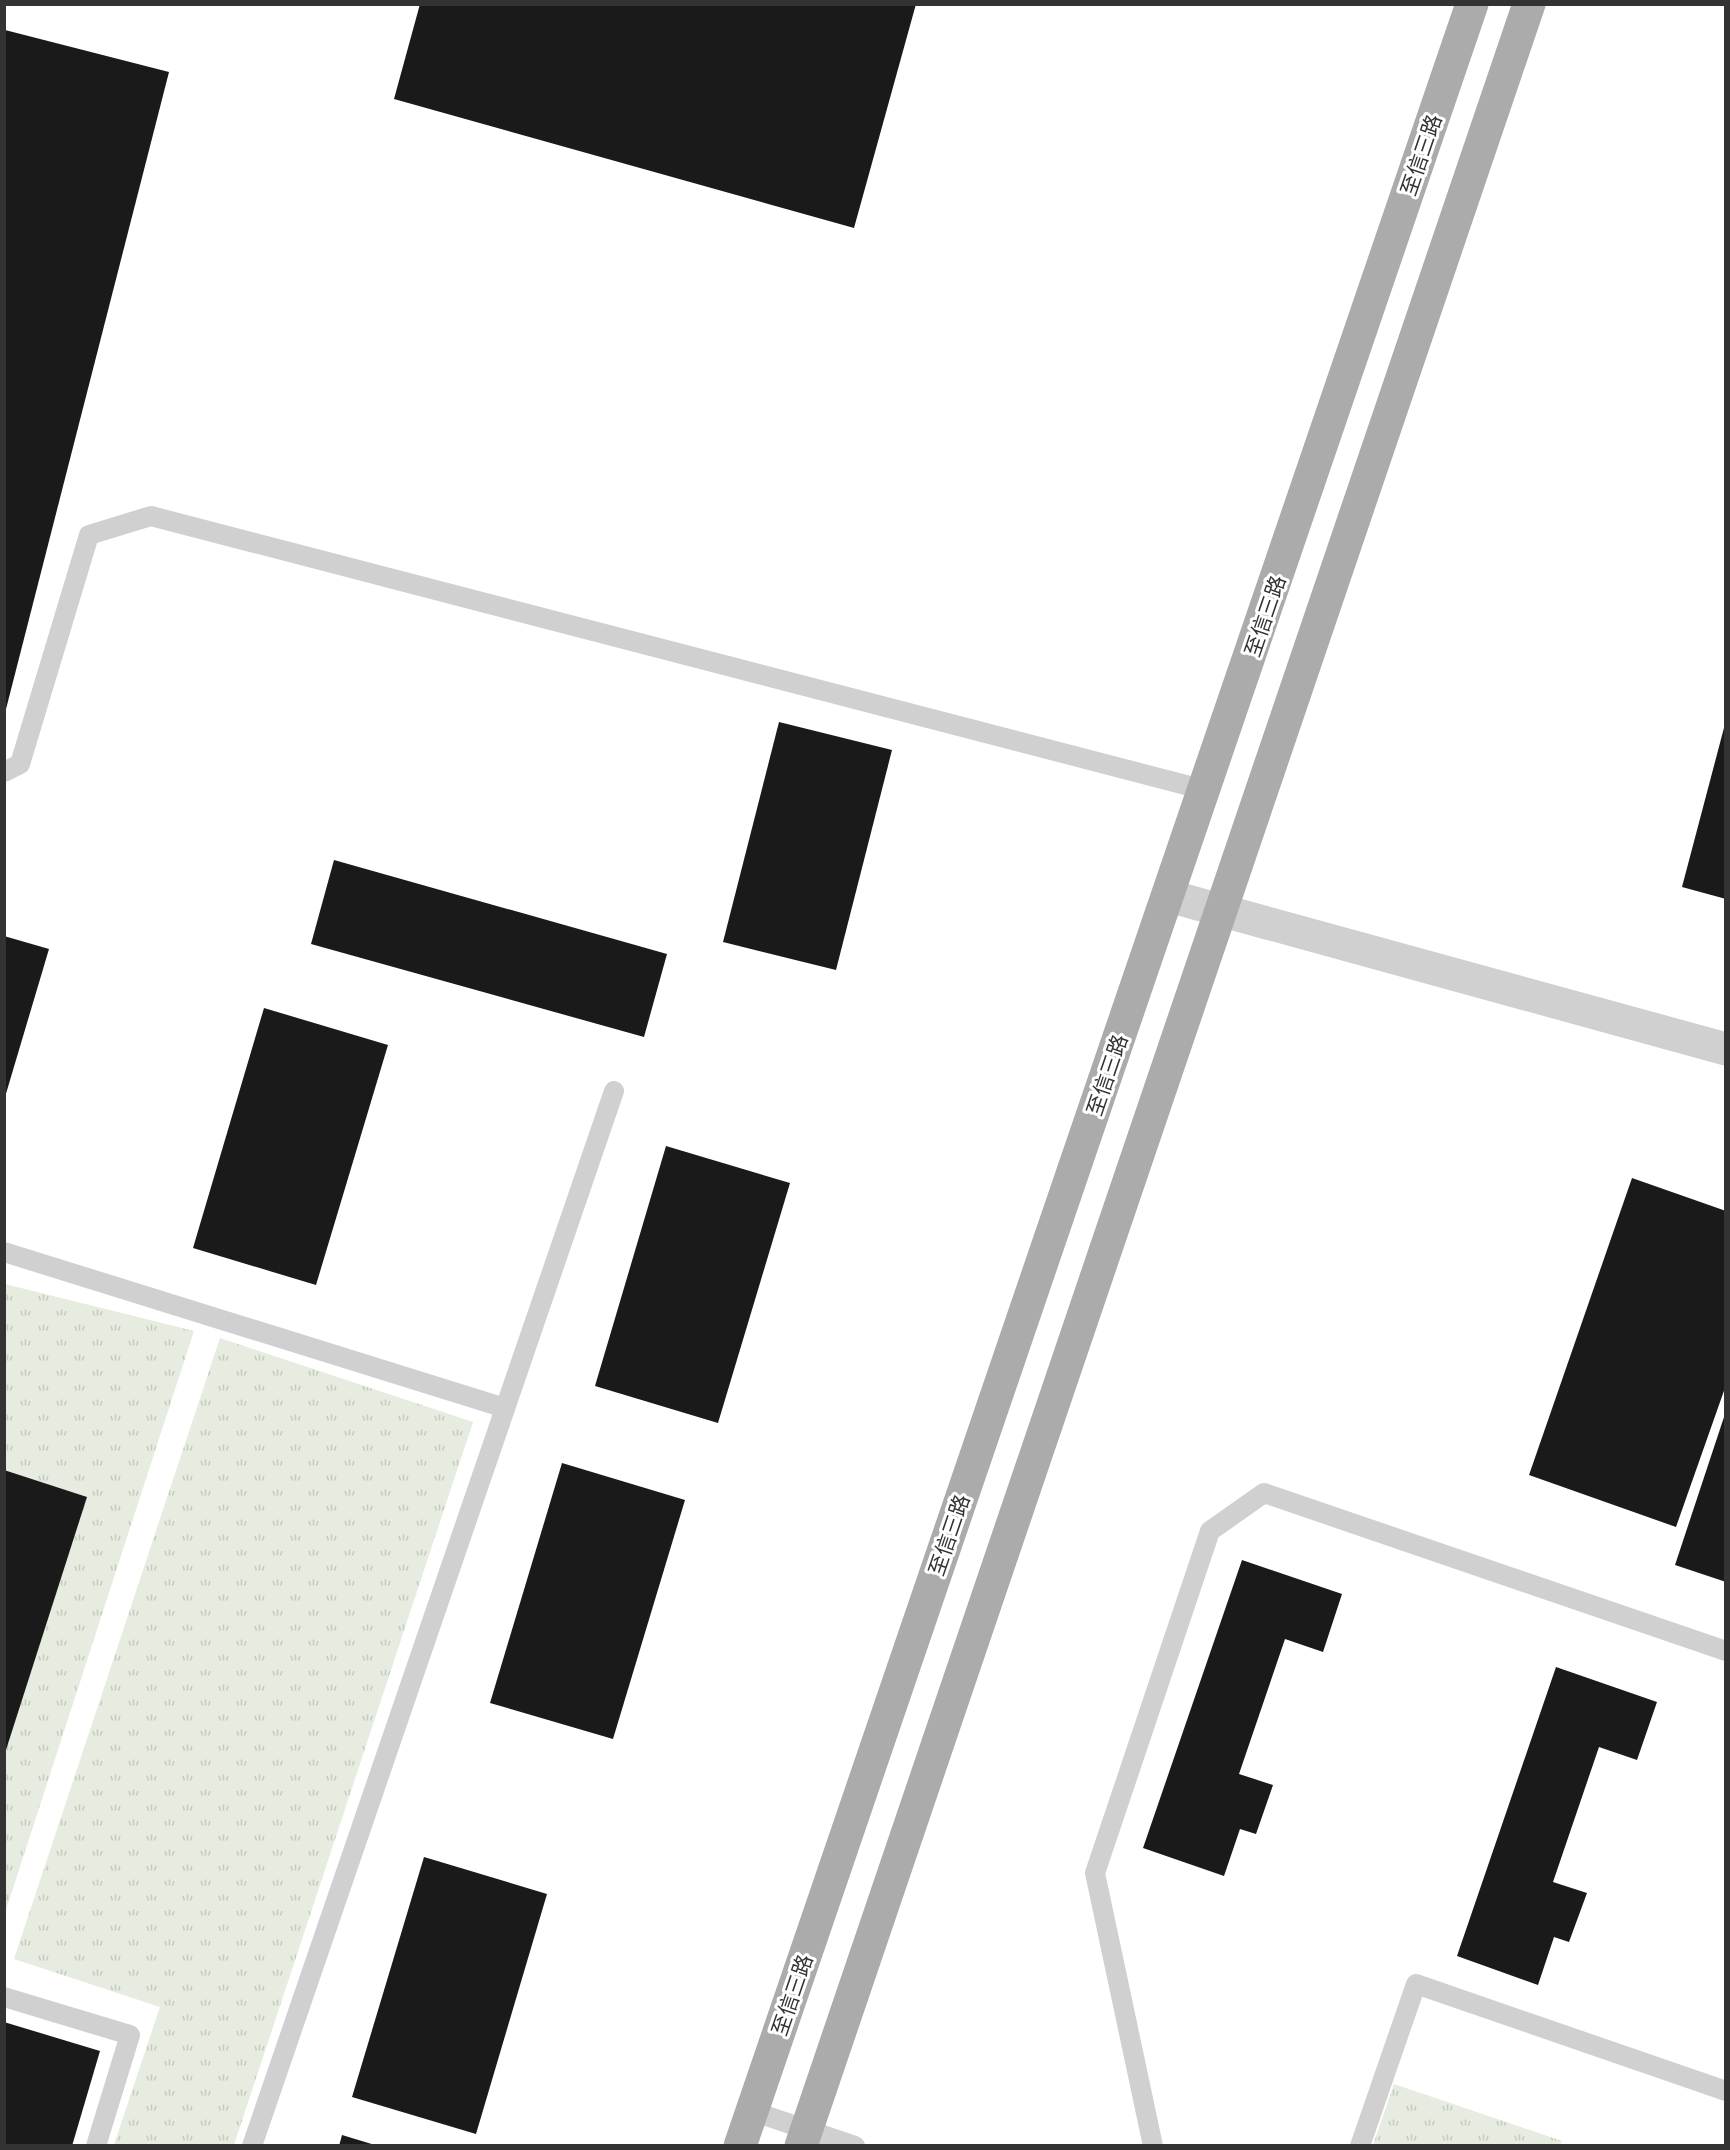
<svg xmlns="http://www.w3.org/2000/svg" width="1730" height="2150" font-family="'Archivo Narrow','Noto Sans SC',sans-serif">
<style>
.grass{fill:url(#grass-tufts)}
.building{fill:#1a1a1a}
.lines{fill:none;stroke-linecap:round;stroke-linejoin:round}
.service{stroke:#d0d0d0;stroke-width:20}
.minor{stroke:#d0d0d0;stroke-width:33}
.primary{stroke:#ababab;stroke-width:33}
.labels{text-anchor:middle;dominant-baseline:central;stroke-width:6;stroke-linejoin:round;paint-order:stroke}
.street-label{font-size:21px;fill:#333;stroke:#fff}
</style>
<defs>
<pattern id="grass-tufts" width="24" height="20" patternUnits="userSpaceOnUse" patternTransform="scale(1.5)"><rect width="24" height="20" fill="#e6ecdf"/><path d="M3 7l-1-3M5 7V3M7 7l1-3M15 17l-1-3M17 17v-4M19 17l1-3" fill="none" stroke="#c6cbc0"/></pattern>
</defs>
<rect width="100%" height="100%" fill="#fff"/>
<g class="grass">
<polygon points="5,1284 194,1331 5,1913"/>
<polygon points="220,1338 473,1422 234,2145 114,2145 160,2007 14,1959"/>
<polygon points="1394,2084 1562,2141 1560,2145 1373,2145"/>
</g>
<g class="building">
<polygon points="420,4 916,4 854,228 394,99"/>
<polygon points="5,30 169,72 5,713"/>
<polygon points="779,722 892,750 836,970 723,942"/>
<polygon points="1725,724 1726,724 1726,899 1682,887"/>
<polygon points="334,860 667,954 644,1037 311,944"/>
<polygon points="4,936 49,949 5,1097 4,1097"/>
<polygon points="264,1008 388,1045 316,1285 193,1248"/>
<polygon points="666,1146 790,1183 718,1423 595,1386"/>
<polygon points="1632,1178 1726,1211 1726,1385 1676,1527 1529,1475"/>
<polygon points="1725,1414 1726,1414 1726,1582 1675,1565"/>
<polygon points="562,1463 685,1500 613,1739 490,1703"/>
<polygon points="4,1470 87,1497 5,1753 4,1753"/>
<polygon points="1242,1560 1342,1594 1323,1652 1285,1639 1239,1774 1273,1785 1256,1834 1240,1829 1224,1876 1143,1848"/>
<polygon points="1556,1667 1657,1702 1637,1760 1599,1747 1553,1882 1587,1893 1569,1942 1554,1937 1538,1985 1457,1956"/>
<polygon points="424,1857 547,1894 476,2134 352,2097"/>
<polygon points="4,2022 100,2051 72,2146 4,2146"/>
<polygon points="342,2135 375,2145 375,2146 339,2146"/>
</g>
<g class="lines">
<g class="service">
<polyline points="4,772 20,764 89,535 151,516 1205,790"/>
<polyline points="4,1252 505,1408"/>
<polyline points="4,1997 130,2035 96,2146"/>
<polyline points="752,2111 855,2146"/>
<polyline points="252,2146 614,1091"/>
<polyline points="1153,2146 1095,1873 1210,1531 1264,1493 1726,1651"/>
<polyline points="1360,2146 1416,1984 1726,2091"/>
</g>
<polyline class="minor" points="1169,896 1726,1049"/>
<g class="primary">
<polyline points="740,2146 1472,4"/>
<polyline points="801,2146 1529,4"/>
</g>
</g>
<g class="labels">
<g class="street-label">
<text transform="translate(1421 155) rotate(-71)">至信三路</text>
<text transform="translate(1265 616) rotate(-71)">至信三路</text>
<text transform="translate(1107 1075) rotate(-71)">至信三路</text>
<text transform="translate(949 1535) rotate(-71)">至信三路</text>
<text transform="translate(792 1995) rotate(-71)">至信三路</text>
</g>
</g>
<rect width="1730" height="2150" fill="none" stroke="#333333" stroke-width="12"/>
</svg>
